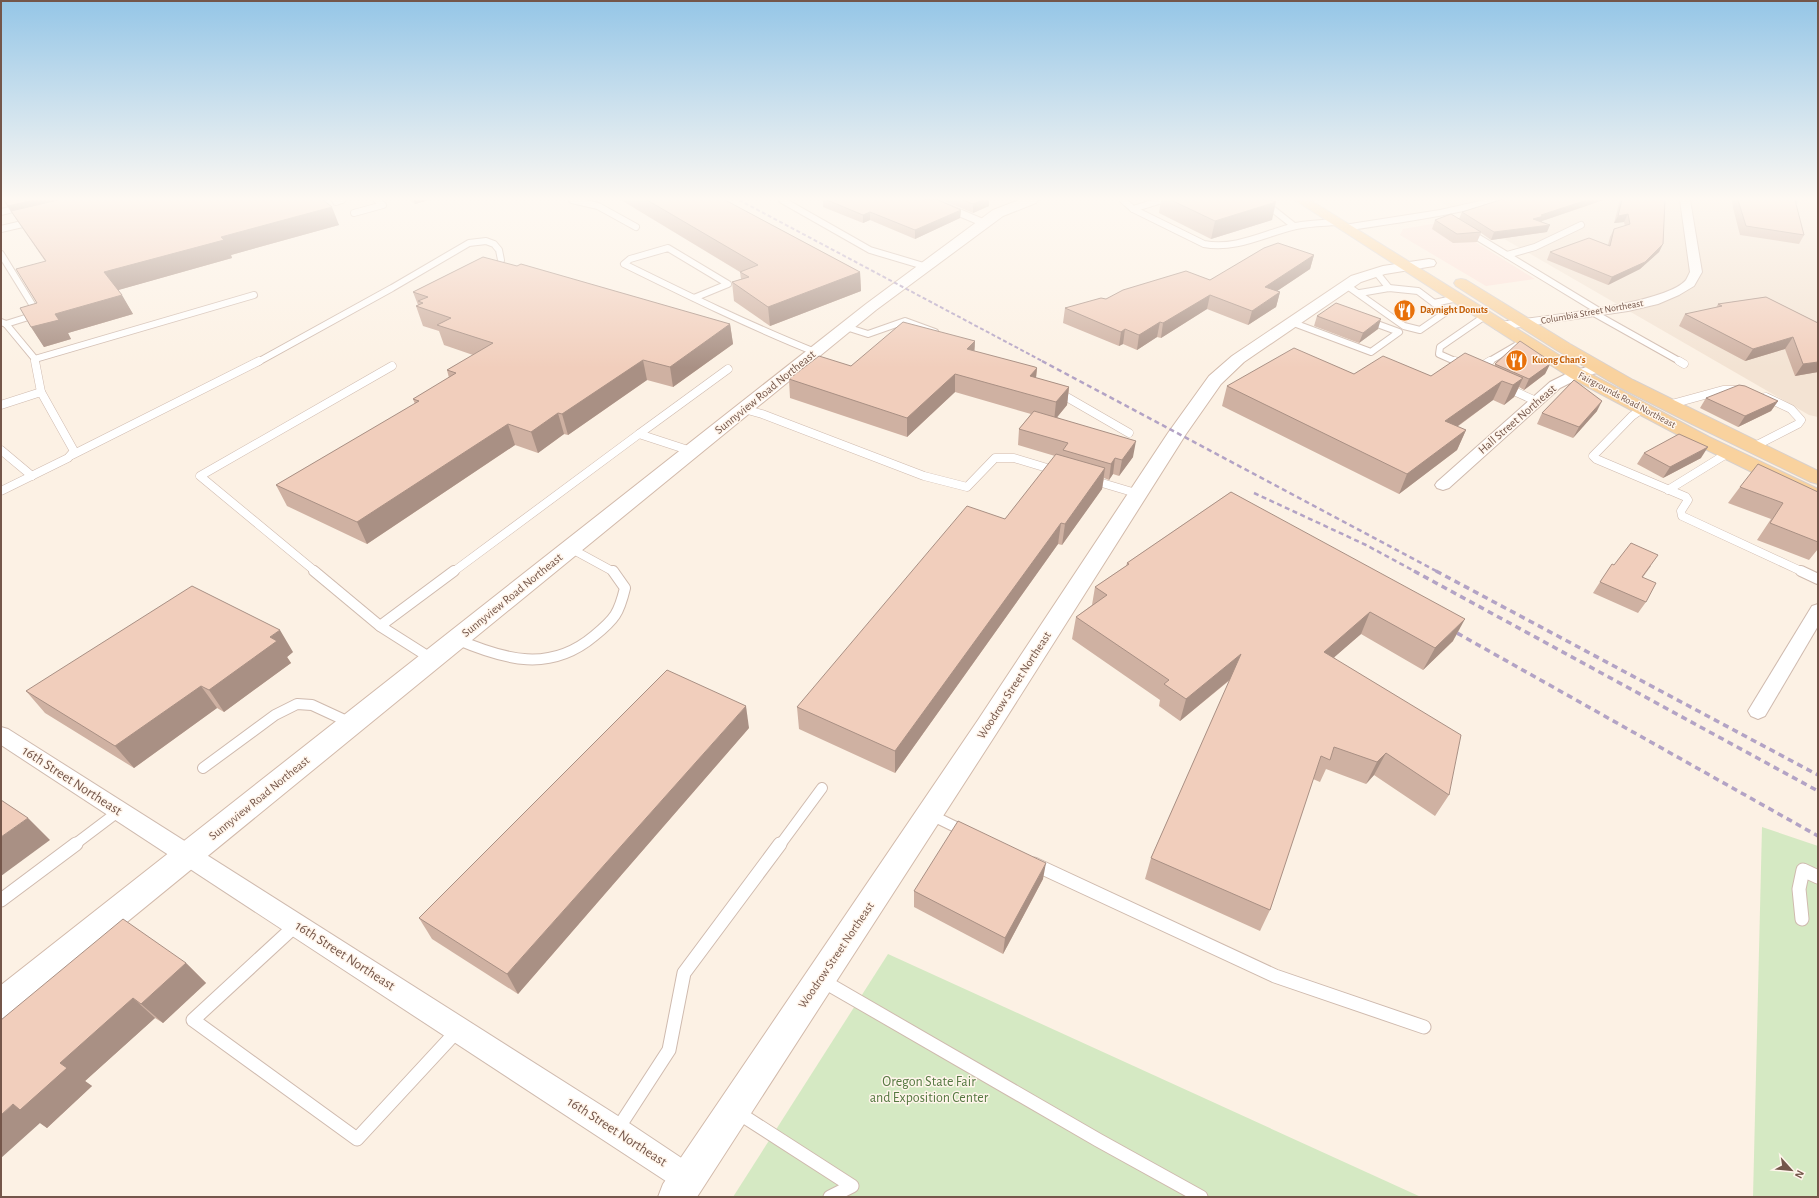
<svg xmlns="http://www.w3.org/2000/svg" width="1819" height="1198" font-family="'Alegreya Sans',sans-serif">
<style>
.residential{fill:#f3e3d3}
.commercial{fill:#fce1d8}
.green{fill:#d5e9c3}
.lines{fill:none;stroke-linecap:round;stroke-linejoin:round}
.lane-far3-casing{stroke:#cfbaae;stroke-width:8}
.lane-far2-casing{stroke:#cfbaae;stroke-width:9}
.lane-far1-casing{stroke:#cfbaae;stroke-width:12}
.lane-casing{stroke:#cfbaae;stroke-width:15}
.street-casing{stroke:#cfbaae;stroke-width:2}
.secondary-casing{stroke:#d2baab;stroke-width:2}
.primary-casing{stroke:#d8d0cc;stroke-width:2}
.lane-far3{stroke:#fff;stroke-width:6}
.lane-far2{stroke:#fff;stroke-width:8}
.lane-far1{stroke:#fff;stroke-width:10}
.lane{stroke:#fff;stroke-width:13}
.street{fill:#fff;fill-rule:evenodd}
.secondary{fill:#fff;fill-rule:evenodd}
.primary{fill:#f9d29e;fill-rule:evenodd}
.rail-far2{stroke:#b3a3c5;stroke-width:2;stroke-dasharray:4 2.5;stroke-linecap:butt}
.rail-far1{stroke:#b3a3c5;stroke-width:2.5;stroke-dasharray:5 3.5;stroke-linecap:butt}
.rail{stroke:#b3a3c5;stroke-width:3.5;stroke-dasharray:6 4.5;stroke-linecap:butt}
.wall{fill:#cfb1a2}
.shaded-wall{fill:#a99084}
.building{fill:#f1cebc;stroke:#a99084}
.labels{text-anchor:middle;dominant-baseline:central;stroke-width:3;stroke-linejoin:round;paint-order:stroke}
.far-food-label{font-size:10px;font-weight:bold;fill:#c56008;stroke:#fff5eb;text-anchor:start}
.far-street-label{font-size:10px;fill:#74564a;stroke:#fff5eb}
.street-label{font-size:12px;fill:#74564a;stroke:#fff5eb}
.near-street-label{font-size:14px;fill:#74564a;stroke:#fff5eb}
.near-park-label{font-size:14px;fill:#567942;stroke:#fff5eb}
</style>
<rect width="100%" height="100%" fill="#fcf1e4"/>
<polygon class="residential" points="1437,200 1818,200 1818,417 1809,415"/>
<polygon class="commercial" points="1443,222 1535,279 1486,286 1400,235 1403,229"/>
<g class="green">
<polygon points="1762,827 1818,846 1818,1197 1753,1197"/>
<polygon points="888,954 1421,1197 733,1197"/>
</g>
<g class="lines">
<defs>
<g id="lane-far3">
<polyline points="335,200 336,202 342,200"/>
<polyline points="572,200 598,206 636,227"/>
<polyline points="782,200 870,250 927,267"/>
<path d="M1123 200 1133 209 1204 244C1237 250 1265 233 1296 226 1309 223 1323 223 1336 222"/>
<polyline points="1256,200 1270,207 1294,226"/>
<polyline points="1133,209 1162,200"/>
<polyline points="354,213 383,205 377,200"/>
<polyline points="1,229 31,222"/>
<polyline points="1469,232 1599,311"/>
<polyline points="1,254 38,314 6,324"/>
<polyline points="1507,255 1535,247 1581,225"/>
<polyline points="1376,272 1389,288"/>
<polyline points="1346,285 1404,326 1420,330 1446,312 1418,291 1389,288 1360,293"/>
<path d="M694 298 728 284 668 248 630 259 624 264C687 295 750 326 815 352"/>
<polyline points="1434,303 1458,298"/>
<polyline points="1592,312 1681,362"/>
<polyline points="1,322 6,324 35,359 36,362"/>
<polyline points="1291,322 1371,352 1399,332 1369,321"/>
<polyline points="846,327 868,334 905,321 935,332"/>
<polyline points="35,359 254,295"/>
<polyline points="258,362 392,288 469,243 486,241 494,244 499,250 501,260"/>
<polyline points="1457,362 1439,354 1440,347 1485,316"/>
<polyline points="1488,362 1524,341"/>
</g>
<g id="lane-far2">
<polyline points="35,361 41,392"/>
<polyline points="1455,361 1465,366"/>
<polyline points="1679,361 1684,364"/>
<polyline points="1477,369 1490,361"/>
<polyline points="1505,387 1536,401"/>
<polyline points="1058,392 1129,433"/>
<polyline points="1,405 41,392 74,451 68,458 1,491"/>
<polyline points="1668,405 1723,390 1738,390"/>
<polyline points="744,409 762,414 924,476 967,487 995,458 1014,458 1057,471"/>
<polyline points="1642,409 1632,416 1593,456 1596,459 1686,497 1688,500 1681,511 1682,516 1803,572"/>
<polyline points="639,434 728,369"/>
<polyline points="1753,447 1798,424 1801,420 1791,409 1766,397"/>
<polyline points="1,450 32,476"/>
<polyline points="72,455 259,361"/>
<polyline points="1092,480 1139,494"/>
<polyline points="1668,490 1728,453"/>
<polyline points="570,548 614,572"/>
<polyline points="316,572 200,476 392,366"/>
<polyline points="453,572 639,434 691,451"/>
</g>
<g id="lane-far1">
<polyline points="314,571 380,626"/>
<polyline points="1801,571 1818,579"/>
<path d="M456 639C505 660 550 673 594 636 615 619 619 613 625 588L613 571"/>
<polyline points="432,659 380,626 454,571"/>
<polyline points="203,768 275,715 297,704 312,705 351,723"/>
<polyline points="931,815 966,832"/>
<polyline points="74,845 119,811"/>
<polyline points="780,845 822,788"/>
</g>
<g id="lane">
<polyline points="1034,864 1275,976 1424,1027"/>
<polyline points="1,900 76,844"/>
<polyline points="1802,919 1799,889 1803,870 1818,877"/>
<polyline points="295,926 193,1020 357,1139 457,1031"/>
<polyline points="823,981 1098,1140 1201,1197"/>
<polyline points="737,1112 852,1186 830,1197"/>
<polyline points="617,1130 669,1050 684,973 780,844"/>
</g>
<g id="street">
<polygon points="38,200 56,200 55,202 1,215 1,209"/>
<polygon points="924,200 938,200 988,221 989,223 984,226 980,225 925,202"/>
<path d="M1485 200H1502L1501 202C1449 216 1397 223 1344 231L1339 228 1344 225 1440 210Z"/>
<path d="M1680 200H1690L1702 272 1694 286 1679 295 1658 304 1628 311 1500 330 1495 329 1494 326 1495 323 1500 322C1536 317 1665 305 1686 280 1687 278 1689 274 1690 272Z"/>
<polygon points="1599,364 1604,365 1606,368 1604,371 1582,377 1560,388 1449,488 1443,490 1437,488 1435,485 1437,482 1550,382 1572,371"/>
<polygon points="1818,604 1818,626 1765,716 1758,719 1751,716 1748,711 1751,706 1812,606"/>
<polygon points="1,727 8,729 626,1121 698,1169 703,1179 698,1189 688,1194 678,1189 1,745"/>
</g>
<g id="secondary">
<polygon points="1019,200 1038,200 1036,203 1003,216 876,310 12,1016 1,1020 1,985 866,304 993,210"/>
<polygon points="1429,259 1434,260 1436,263 1434,266 1385,274 1361,282 1244,362 1221,384 1186,434 996,734 697,1197 658,1197 663,1184 978,720 1168,433 1209,376 1232,356 1351,276 1383,266"/>
</g>
<g id="primary">
<polygon points="1295,200 1310,200 1583,370 1709,437 1818,489 1818,503 1811,501 1697,445 1571,378"/>
<polygon points="1461,279 1466,280 1570,344 1633,380 1818,471 1818,484 1811,482 1692,424 1621,388 1558,351 1456,286 1454,283 1456,280"/>
</g>
</defs>
<use href="#lane-far3" class="lane-far3-casing"/>
<use href="#lane-far2" class="lane-far2-casing"/>
<use href="#lane-far1" class="lane-far1-casing"/>
<use href="#lane" class="lane-casing"/>
<use href="#street" class="street-casing"/>
<use href="#secondary" class="secondary-casing"/>
<use href="#primary" class="primary-casing"/>
<use href="#lane-far3" class="lane-far3"/>
<use href="#lane-far2" class="lane-far2"/>
<use href="#lane-far1" class="lane-far1"/>
<use href="#lane" class="lane"/>
<use href="#street" class="street"/>
<use href="#secondary" class="secondary"/>
<use href="#primary" class="primary"/>
<polyline class="rail-far2" points="739,200 1044,362"/>
<g class="rail-far1">
<polyline points="1042,361 1438,572"/>
<polyline points="1254,493 1366,545 1416,572"/>
</g>
<g class="rail">
<polyline points="1414,571 1818,791"/>
<polyline points="1436,571 1818,775"/>
<polyline points="1448,628 1818,836"/>
</g>
</g>
<g class="wall">
<polygon points="1,200 323,200 339,225 231,255 232,258 118,290 133,314 68,333 71,339 44,347 31,327 37,303 45,261 7,206 3,200"/>
<polygon points="410,200 429,200 415,204"/>
<polygon points="621,200 725,200 860,272 861,291 770,326 734,301 732,282 741,279 740,272"/>
<polygon points="823,200 938,200 961,210 960,218 915,239 870,220 863,223 823,207"/>
<polygon points="942,200 989,200 989,206 973,213"/>
<polygon points="1161,200 1270,200 1272,220 1211,239 1159,213"/>
<polygon points="1500,200 1603,200 1586,206 1542,221 1542,222 1547,232 1491,240 1481,233 1477,242 1453,243 1432,229 1435,220 1459,219 1462,212"/>
<polygon points="1620,200 1665,200 1663,244 1659,252 1640,269 1608,285 1547,260 1550,252 1608,245 1610,237 1614,229 1625,226 1624,222 1614,223"/>
<polygon points="1732,200 1799,200 1796,205 1804,235 1799,244 1740,235 1733,208"/>
<polygon points="1314,255 1310,269 1277,291 1280,292 1276,307 1248,325 1207,309 1161,338 1157,337 1137,350 1123,344 1119,346 1063,323 1065,308 1210,280"/>
<polygon points="413,292 730,324 733,344 673,387 647,380 568,435 564,434 538,453 515,445 367,544 287,506 276,485 415,404 413,399 449,378 447,370 473,355 444,345 439,331 423,326 416,306 418,305"/>
<polygon points="1766,297 1818,372 1795,376 1785,349 1745,361 1679,326 1685,314 1716,308 1718,304"/>
<polygon points="1317,316 1378,329 1359,343 1314,326"/>
<polygon points="975,341 974,351 1037,368 1036,378 1069,387 1067,405 1057,417 1133,457 1119,476 1113,474 1109,480 1104,478 1102,489 1062,545 1058,544 895,773 799,729 797,707 1005,519 1055,456 1018,445 1019,429 1031,414 955,392 907,437 790,398 789,379"/>
<polygon points="1547,359 1546,361 1550,364 1545,374 1524,390 1519,387 1514,397 1504,405 1493,400 1457,427 1466,430 1457,450 1399,494 1222,406 1227,386 1354,374 1431,376 1495,366 1495,364"/>
<polygon points="1706,398 1778,401 1771,411 1738,427 1700,408"/>
<polygon points="1597,411 1573,438 1537,424 1542,413"/>
<polygon points="1644,453 1701,458 1663,478 1637,464"/>
<polygon points="1740,487 1818,492 1818,549 1809,560 1757,540 1771,519 1728,503"/>
<polygon points="1231,492 1453,641 1423,670 1361,634 1334,657 1449,795 1435,816 1374,775 1366,784 1326,769 1320,782 1313,779 1270,910 1260,931 1145,879 1151,858 1230,680 1180,721 1159,706 1160,700 1072,639 1076,617 1092,605 1095,587 1126,566 1127,563"/>
<polygon points="1614,565 1651,566 1643,577 1646,602 1638,613 1593,593 1600,582"/>
<polygon points="293,652 287,657 291,663 224,712 217,708 134,768 45,713 26,691"/>
<polygon points="749,728 518,994 432,939 419,918"/>
<polygon points="1043,879 1003,954 914,907 914,891"/>
<polygon points="186,963 206,983 163,1023 155,1018 85,1081 92,1086 47,1128 40,1123 1,1020"/>
</g>
<g class="shaded-wall">
<polygon points="33,200 106,200 11,211 17,221 8,206"/>
<polygon points="414,200 429,200 415,204"/>
<polygon points="981,200 989,200 989,206 973,213 973,204"/>
<polygon points="1587,200 1603,200 1586,206 1542,221 1541,224 1533,219 1541,215"/>
<polygon points="1276,202 1272,220 1211,239 1215,221"/>
<polygon points="332,207 339,225 231,255 232,258 115,291 104,272 221,237"/>
<polygon points="961,210 960,218 915,239 915,230"/>
<polygon points="870,212 870,220 863,223 863,215"/>
<polygon points="1628,214 1624,222 1614,223 1618,216"/>
<polygon points="1550,225 1547,232 1491,240 1494,232"/>
<polygon points="1663,244 1659,252 1640,269 1608,285 1612,277"/>
<polygon points="1314,255 1310,269 1262,301 1265,287"/>
<polygon points="860,272 861,291 770,326 768,307"/>
<polygon points="1280,292 1276,307 1248,325 1252,311"/>
<polygon points="122,295 133,314 68,333 71,339 44,347 31,327 55,314"/>
<polygon points="1210,295 1207,309 1161,338 1163,323"/>
<polygon points="1381,319 1378,329 1359,343 1363,333"/>
<polygon points="1160,322 1157,337 1137,350 1139,335"/>
<polygon points="730,324 733,344 673,387 670,367"/>
<polygon points="1125,329 1123,344 1119,346 1121,332"/>
<polygon points="1793,337 1785,349 1745,361 1753,349"/>
<polygon points="975,341 974,359 967,349"/>
<polygon points="1547,359 1542,369 1550,364 1545,374 1524,390 1529,379"/>
<polygon points="643,360 647,380 568,435 562,414"/>
<polygon points="1818,362 1818,372 1795,376 1803,364"/>
<polygon points="1037,368 1035,386 1030,376"/>
<polygon points="955,374 955,392 907,437 907,418"/>
<polygon points="1523,378 1514,397 1504,405 1513,385"/>
<polygon points="1502,381 1493,400 1437,441 1445,421"/>
<polygon points="1069,387 1067,405 1054,421 1056,402"/>
<polygon points="1602,401 1597,411 1573,438 1579,427"/>
<polygon points="1778,401 1771,411 1738,427 1745,416"/>
<polygon points="558,413 564,434 538,453 531,432"/>
<polygon points="508,424 515,445 367,544 357,522"/>
<polygon points="1466,430 1457,450 1399,494 1407,474"/>
<polygon points="1136,441 1133,457 1119,476 1122,460"/>
<polygon points="1708,447 1701,458 1663,478 1670,467"/>
<polygon points="1115,458 1113,474 1109,480 1111,464"/>
<polygon points="1105,468 1102,489 1062,545 1065,524"/>
<polygon points="1061,523 1058,544 895,773 895,751"/>
<polygon points="1370,612 1361,634 1315,674 1324,652"/>
<polygon points="1465,619 1453,641 1423,670 1435,648"/>
<polygon points="280,630 293,652 287,657 291,663 224,712 209,690 270,637"/>
<polygon points="1241,654 1234,676 1180,721 1186,699"/>
<polygon points="201,686 217,708 134,768 115,746"/>
<polygon points="746,706 749,728 518,994 507,974"/>
<polygon points="1386,753 1374,775 1366,784 1377,762"/>
<polygon points="28,818 50,840 1,876 1,837"/>
<polygon points="1046,863 1043,879 1003,954 1005,938"/>
<polygon points="186,963 206,983 163,1023 141,1004"/>
<polygon points="133,998 155,1018 85,1081 92,1086 47,1128 40,1123 1,1158 1,1115"/>
</g>
<g class="building">
<polygon points="4,200 33,200 8,206"/>
<polygon points="58,200 323,200 332,207 221,237 224,240 104,272 122,295 55,314 59,320 31,327 20,308 37,303 16,269 46,261 11,211"/>
<polygon points="647,200 725,200 860,272 768,307 732,282 749,277 740,272 758,265"/>
<polygon points="827,200 938,200 961,210 915,230 870,212 863,215"/>
<polygon points="963,200 982,200 973,204"/>
<polygon points="1171,200 1270,200 1276,202 1215,221"/>
<polygon points="1500,200 1587,200 1541,215 1544,216 1533,219 1550,225 1494,232 1462,212"/>
<polygon points="1622,200 1665,200 1663,244 1645,262 1612,277 1550,252 1589,238 1610,246 1614,229 1630,224 1628,214 1618,216"/>
<polygon points="1738,200 1795,200 1804,235 1746,226"/>
<polygon points="1451,214 1481,232 1457,234 1435,220"/>
<polygon points="1278,243 1314,255 1265,287 1280,292 1252,311 1210,295 1163,323 1160,322 1139,335 1125,329 1121,332 1065,308 1101,298 1106,299 1123,290 1186,271 1210,280 1264,248"/>
<polygon points="483,257 517,266 521,264 730,324 670,367 643,360 562,414 558,413 531,432 508,424 357,522 276,485 419,401 413,399 456,373 447,370 493,343 437,325 451,318 416,306 423,303 418,301 428,297 413,292"/>
<polygon points="1766,297 1818,323 1818,362 1803,364 1793,337 1753,349 1685,314 1722,306 1718,304"/>
<polygon points="1336,303 1381,319 1363,333 1317,316"/>
<polygon points="903,322 975,341 967,349 1035,367 1037,368 1030,376 1069,387 1056,402 955,374 907,418 789,379 819,356 851,366"/>
<polygon points="1520,341 1547,359 1546,361 1550,364 1529,379 1495,364"/>
<polygon points="1294,348 1354,374 1383,356 1431,376 1465,353 1523,378 1513,385 1502,381 1445,421 1466,430 1407,474 1227,386"/>
<polygon points="1574,380 1602,401 1579,427 1542,413"/>
<polygon points="1739,385 1745,386 1778,401 1745,416 1706,398"/>
<polygon points="1034,411 1136,441 1122,460 1115,458 1111,464 1063,450 1068,443 1019,429"/>
<polygon points="1679,434 1708,447 1670,467 1644,453"/>
<polygon points="1056,454 1105,468 1065,524 1061,523 895,751 797,707 967,506 1005,519"/>
<polygon points="1758,464 1818,492 1818,542 1770,523 1783,503 1740,487"/>
<polygon points="1231,492 1465,619 1435,648 1370,612 1324,652 1461,735 1449,795 1386,753 1377,762 1334,747 1330,760 1321,756 1270,910 1151,858 1241,654 1186,699 1164,684 1169,680 1076,617 1107,595 1095,587 1129,564 1127,563"/>
<polygon points="1631,543 1658,555 1642,577 1656,583 1646,602 1600,582 1612,564 1614,565"/>
<polygon points="192,586 280,630 270,637 277,641 209,690 201,686 115,746 26,691"/>
<polygon points="667,670 746,706 507,974 419,918"/>
<polygon points="1,800 28,818 1,837"/>
<polygon points="958,821 1046,863 1005,938 914,891"/>
<polygon points="123,919 186,963 141,1004 133,998 60,1063 67,1068 20,1110 13,1104 1,1115 1,1020"/>
</g>
<linearGradient id="sky" x2="0" y2="1"><stop stop-color="#95c6e7"/><stop offset="0.54" stop-color="#fef9f3"/><stop offset="1" stop-color="#fef9f3" stop-opacity="0"/></linearGradient>
<rect width="1819" height="368" fill="url(#sky)"/>
<defs>
<symbol id="restaurant-disc" viewBox="-11 -11 22 22"><circle r="9.5" fill="#e8710a" stroke="#fff5eb"/><path d="M-5-6h1v4h1v-4h1v4h1v-4h1v5L-1.5 .5V6h-2V.5L-5-1ZM5-6V6H3V1.5H1.5Q1.5-4 5-6Z" fill="#fff"/></symbol>
</defs>
<g fill-rule="evenodd">
<use href="#restaurant-disc" x="1392" y="298" width="25" height="25"/>
<use href="#restaurant-disc" x="1504" y="348" width="25" height="25"/>
</g>
<g class="labels">
<g class="far-food-label">
<text x="1420" y="310">Daynight Donuts</text>
<text x="1532" y="360">Kuong Chan's</text>
</g>
<g class="far-street-label">
<text transform="translate(1592 312) rotate(-10)">Columbia Street Northeast</text>
<text transform="translate(1627 400) rotate(28)">Fairgrounds Road Northeast</text>
</g>
<g class="street-label">
<text transform="translate(765 392) rotate(-39)">Sunnyview Road Northeast</text>
<text transform="translate(1517 419) rotate(-41)">Hall Street Northeast</text>
<text transform="translate(512 595) rotate(-39)">Sunnyview Road Northeast</text>
<text transform="translate(1014 685) rotate(-57)">Woodrow Street Northeast</text>
<text transform="translate(259 798) rotate(-39)">Sunnyview Road Northeast</text>
<text transform="translate(836 955) rotate(-56)">Woodrow Street Northeast</text>
</g>
<g class="near-street-label">
<text transform="translate(72 781) rotate(33)">16th Street Northeast</text>
<text transform="translate(345 956) rotate(33)">16th Street Northeast</text>
<text transform="translate(617 1132) rotate(33)">16th Street Northeast</text>
</g>
<g class="near-park-label">
<text x="929" y="1082">Oregon State Fair<tspan x="929" dy="16">and Exposition Center</tspan></text>
</g>
</g>
<rect width="1819" height="1198" fill="none" stroke="#74564a" stroke-width="4"/>
<g transform="translate(1791 1170) rotate(117)" stroke="#fff5eb" stroke-width="3" paint-order="stroke">
<path d="M0-3L7 15L0 10L-7 15Z" fill="#74564a"/>
<text y="-6" font-size="11" font-weight="bold" text-anchor="middle" fill="#74564a">N</text>
</g>
</svg>
